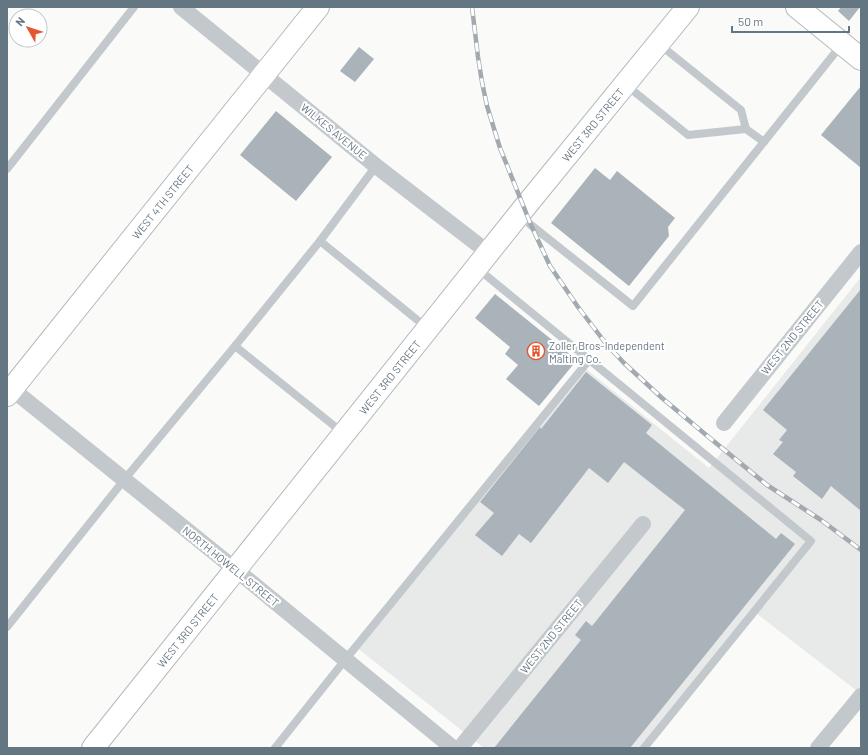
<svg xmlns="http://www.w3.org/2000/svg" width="868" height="755" font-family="Barlow,sans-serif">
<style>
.built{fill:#e8e9e9}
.building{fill:#aab3b9}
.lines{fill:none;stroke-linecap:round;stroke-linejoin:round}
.secondary-casing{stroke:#b3babf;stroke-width:24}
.lane{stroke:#c3c8cc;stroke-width:8}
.street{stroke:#c3c8cc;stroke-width:16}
.secondary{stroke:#fff;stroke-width:22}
.rail-casing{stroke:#a2aab0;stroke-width:4.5}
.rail{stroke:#fff;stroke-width:3;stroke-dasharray:9;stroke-linecap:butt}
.labels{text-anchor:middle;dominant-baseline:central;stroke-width:4;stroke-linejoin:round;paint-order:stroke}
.street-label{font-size:11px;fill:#657683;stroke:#fff}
.poi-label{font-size:11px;fill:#657683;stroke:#fff;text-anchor:start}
</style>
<rect width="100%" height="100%" fill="#fafaf8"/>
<polygon class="built" points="861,277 861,694 752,610 641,748 484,748 356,647 586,369 709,468"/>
<g class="building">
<polygon points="841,7 860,7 849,21 838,11"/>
<polygon points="359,47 374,59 355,82 340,71"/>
<polygon points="861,86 861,168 821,135"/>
<polygon points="276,111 332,157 296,201 240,155"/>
<polygon points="595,168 610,180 617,171 675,218 668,227 669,236 629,286 551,223"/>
<polygon points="861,289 861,511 831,486 822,499 793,476 796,472 773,454 783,442 779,440 787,430 763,410"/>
<polygon points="495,294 577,360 539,406 506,379 518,365 505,354 510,347 475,318"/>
<polygon points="586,372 652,425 646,433 776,539 781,533 795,544 630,748 494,748 581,640 575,635 586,621 592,626 685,510 624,462 608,483 589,468 531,543 519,534 502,556 475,535 494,513 480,502 540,427 541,429"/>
</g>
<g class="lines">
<defs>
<g id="secondary">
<polyline points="797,7 861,59"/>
<path id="s1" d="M7 395 318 7"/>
<path id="s2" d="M93 748 524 208 688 7"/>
</g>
</defs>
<use href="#secondary" class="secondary-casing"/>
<g class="lane">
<polyline points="626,85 688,135 746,129 741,110 659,44"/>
<polyline points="746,129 764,142"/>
<polyline points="7,169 134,7"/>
<polyline points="520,215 531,225 633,306 842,44"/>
<polyline points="320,241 426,327"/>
<polyline points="477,268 811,541 644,748"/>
<polyline points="235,346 343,433"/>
<polyline points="7,627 124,480 235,346 320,241 376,166"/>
<polyline points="275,748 345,660 589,360"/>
</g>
<g class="street">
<polyline points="181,7 376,166 489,253"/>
<polyline points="7,385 235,569 453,748"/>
<polyline points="724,423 861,252"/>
<polyline points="460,748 643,524"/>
<polyline points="818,748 861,696"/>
</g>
<use href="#secondary" class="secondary"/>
<defs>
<polyline id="rail" points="472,7 478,57 482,82 487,106 500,148 531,225 550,266 578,307 607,345 624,363 662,398 711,439 767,485 821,520 861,550"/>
</defs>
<use href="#rail" class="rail-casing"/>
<use href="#rail" class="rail"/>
</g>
<defs>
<symbol id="building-ring" viewBox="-11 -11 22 22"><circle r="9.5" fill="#fff" stroke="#e4572e" stroke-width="1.5"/><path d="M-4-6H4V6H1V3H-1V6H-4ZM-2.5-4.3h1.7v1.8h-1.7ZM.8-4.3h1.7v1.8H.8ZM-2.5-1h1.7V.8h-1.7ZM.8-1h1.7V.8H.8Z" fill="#e4572e"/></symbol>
</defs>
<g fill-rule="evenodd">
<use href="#building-ring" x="526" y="341" width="20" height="20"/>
</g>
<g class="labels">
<g class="street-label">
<text stroke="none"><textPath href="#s2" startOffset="799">WEST 3RD STREET</textPath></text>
<text transform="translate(334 131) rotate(39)">WILKES AVENUE</text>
<text stroke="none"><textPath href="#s1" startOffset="248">WEST 4TH STREET</textPath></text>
<text transform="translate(792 337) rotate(-51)">WEST 2ND STREET</text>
<text stroke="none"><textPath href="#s2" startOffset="475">WEST 3RD STREET</textPath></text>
<text transform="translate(231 566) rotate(39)">NORTH HOWELL STREET</text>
<text stroke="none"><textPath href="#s2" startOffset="151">WEST 3RD STREET</textPath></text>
<text transform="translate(551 636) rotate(-51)">WEST 2ND STREET</text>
</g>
<g class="poi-label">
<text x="549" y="345">Zoller Bros-Independent<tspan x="549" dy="13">Malting Co.</tspan></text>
</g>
</g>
<rect width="868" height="755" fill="none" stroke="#657683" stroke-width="16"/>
<g transform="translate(28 28) rotate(309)"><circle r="19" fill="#ffffff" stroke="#c1c8cd"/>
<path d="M0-3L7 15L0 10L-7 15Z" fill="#e4572e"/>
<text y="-6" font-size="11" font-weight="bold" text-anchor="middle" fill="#657683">N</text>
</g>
<path d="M732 26v6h117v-6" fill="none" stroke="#657683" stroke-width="2"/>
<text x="738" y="26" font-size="12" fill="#657683" stroke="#ffffff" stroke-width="3" paint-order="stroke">50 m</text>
</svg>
